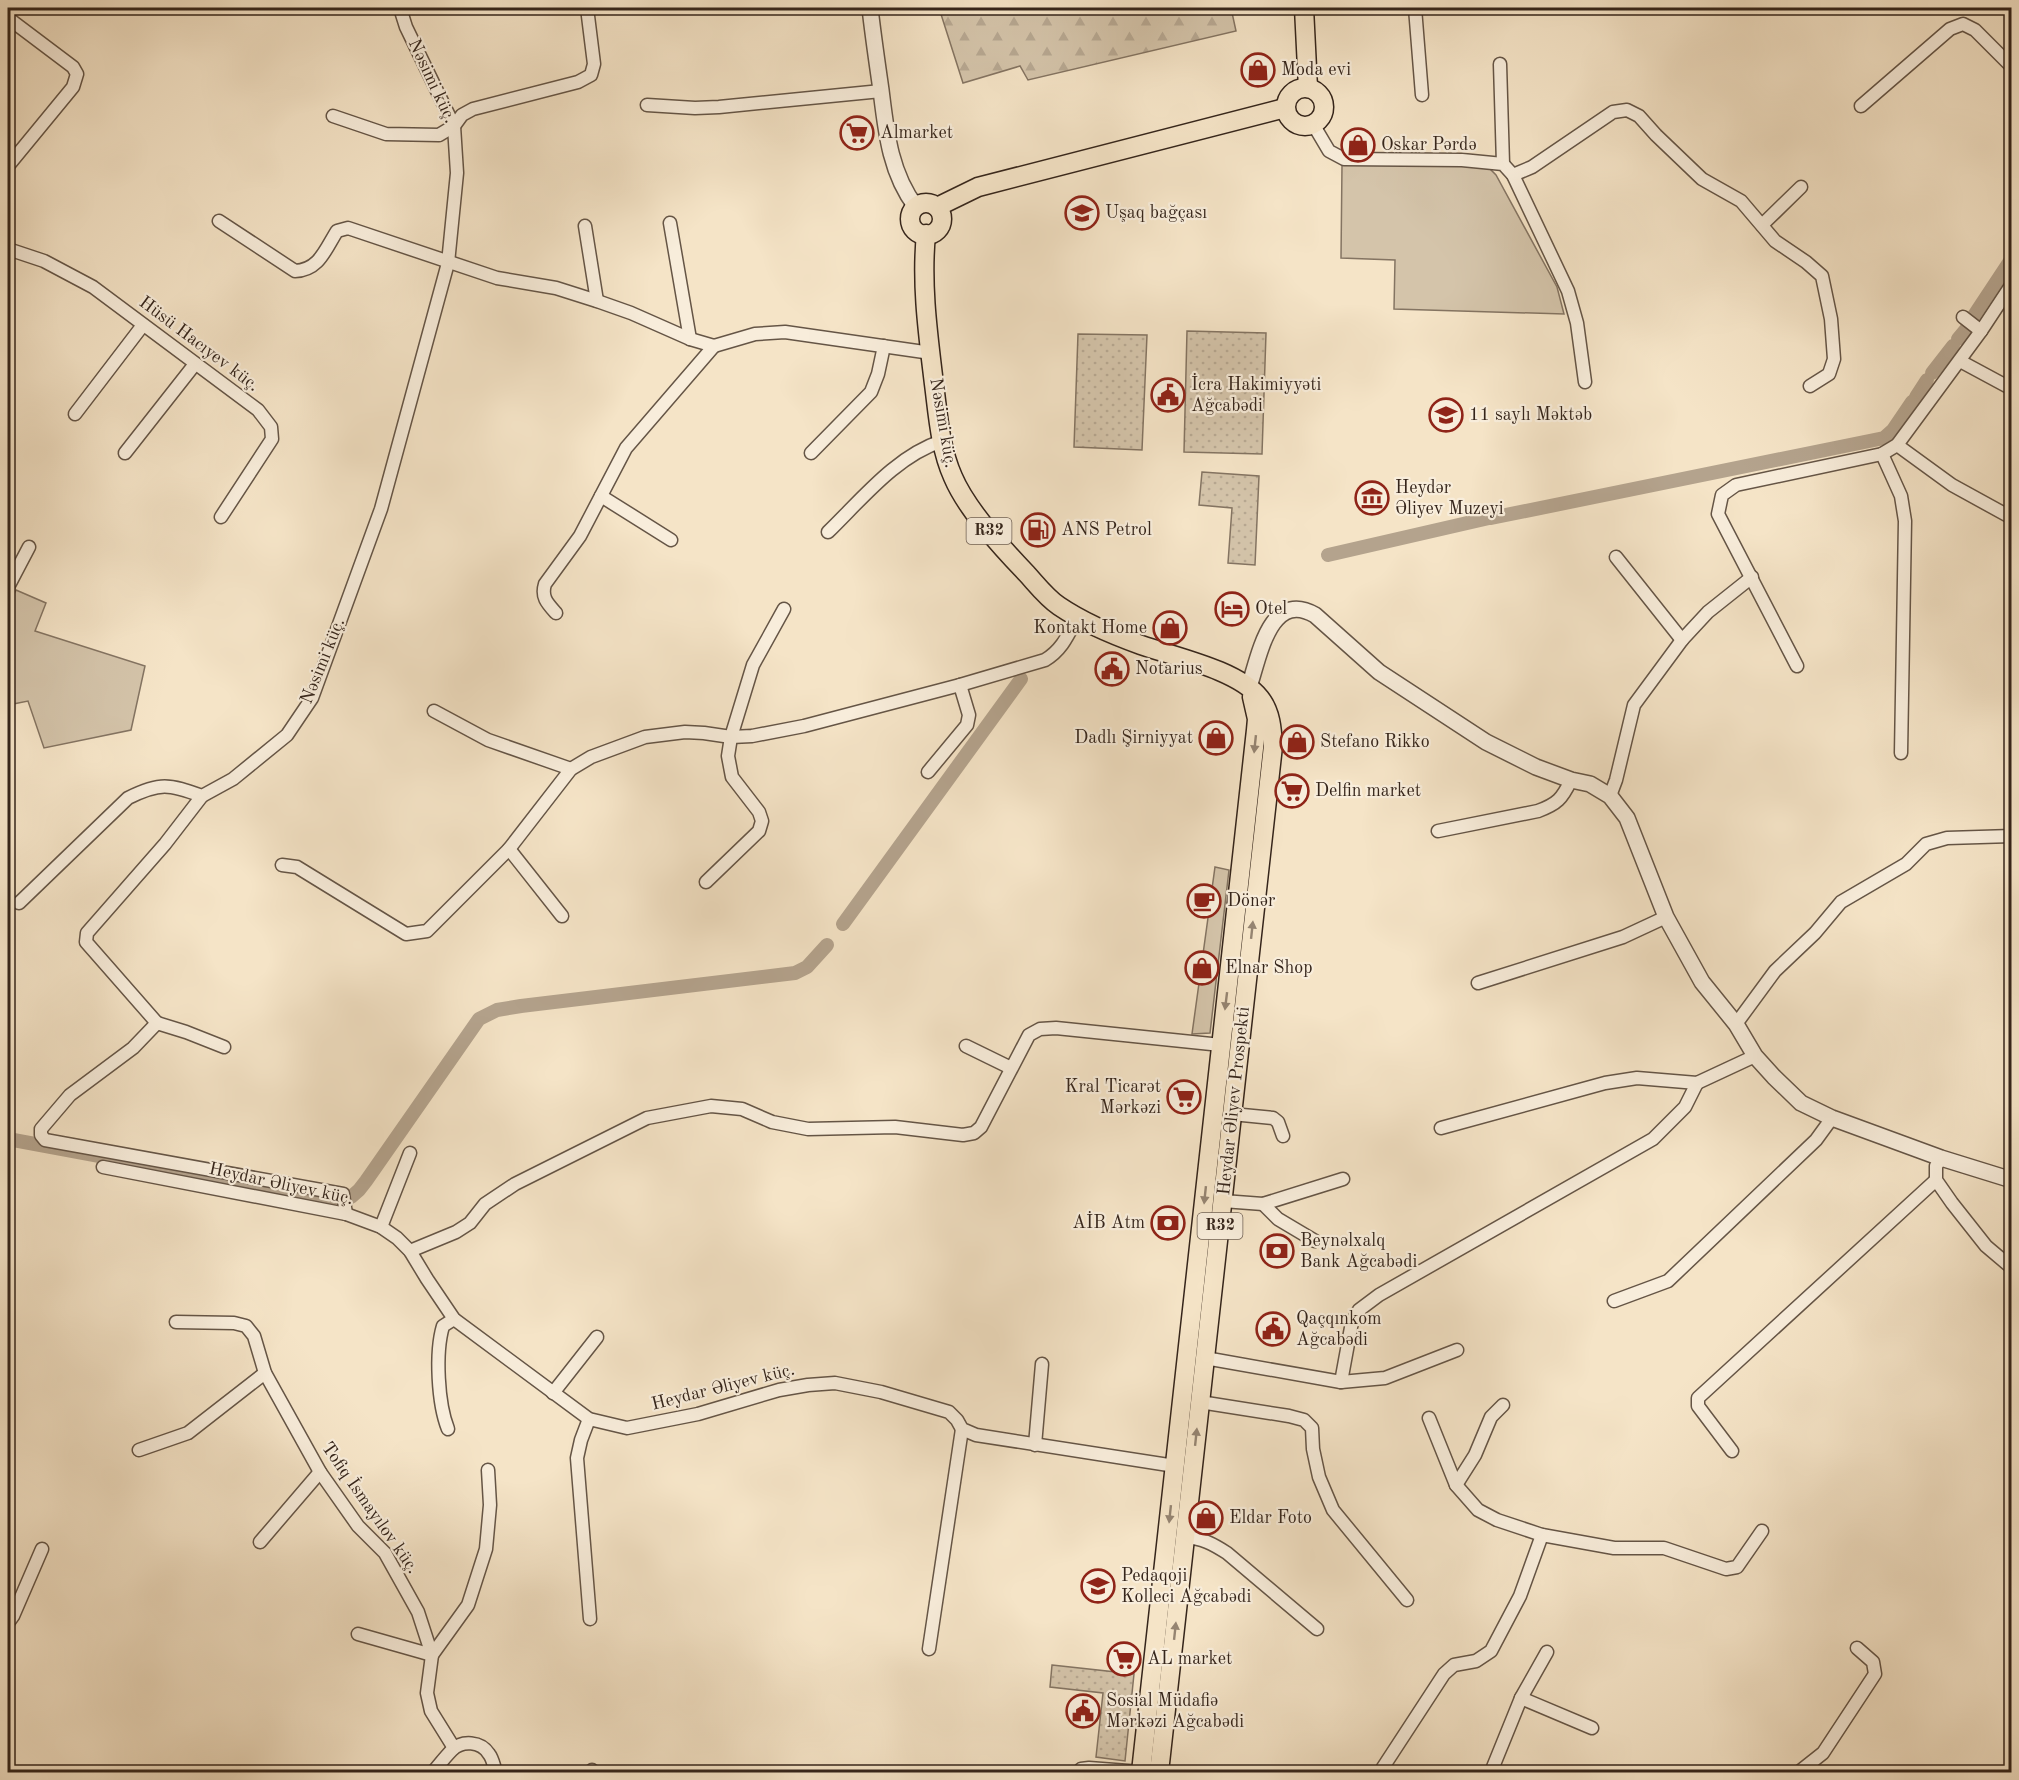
<svg xmlns="http://www.w3.org/2000/svg" width="2019" height="1780" font-family="'Old Standard TT',serif">
<style>
.grass{fill:#d4c4aa;stroke:#847462;stroke-width:1.5}
.forest{fill:url(#forest-firs);stroke:#847462;stroke-width:1.5}
.park{fill:url(#park-dots);stroke:#847462;stroke-width:1.5}
.lines{fill:none;stroke-linecap:round;stroke-linejoin:round}
.canal{stroke:#b4a38d;stroke-width:14}
.minor-casing{stroke:#655546;stroke-width:15}
.tertiary-casing{stroke:#655546;stroke-width:18}
.primary-casing{stroke:#35251b;stroke-width:21}
.minor{stroke:#f8eddb;stroke-width:12}
.tertiary{stroke:#f8eddb;stroke-width:15}
.primary{stroke:#f5e4c7;stroke-width:18}
.oneway{fill:#958471}
.labels{text-anchor:middle;dominant-baseline:central;stroke-width:4.5;stroke-linejoin:round;paint-order:stroke}
.shield{fill:#f8eddb;stroke:#706155;stroke-width:1.5}
.shield-label{font-size:16px;font-weight:bold;fill:#35251b}
.poi-label{font-size:18px;fill:#35251b;stroke:#f8eddb;text-anchor:start}
.street-label{font-size:18px;fill:#35251b;stroke:#f8eddb}
</style>
<defs>
<pattern id="forest-firs" width="22" height="20" patternUnits="userSpaceOnUse" patternTransform="scale(1.5)"><rect width="22" height="20" fill="#d4c4aa"/><path d="M5 1l3.5 6h-7zM16 11l3.5 6h-7z" fill="#b7a892"/></pattern>
<pattern id="park-dots" width="8" height="8" patternUnits="userSpaceOnUse" patternTransform="scale(1.5)"><rect width="8" height="8" fill="#d4c4aa"/><path d="M2 2h.1M6 6h.1" fill="none" stroke="#b7a892" stroke-width="1.8" stroke-linecap="round"/></pattern>
</defs>
<rect width="100%" height="100%" fill="#f5e4c7"/>
<filter id="stains"><feTurbulence type="fractalNoise" baseFrequency=".00333" numOctaves="4"/><feColorMatrix values="0 0 0 0 .2 0 0 0 0 .09 0 0 0 0 .02 0 0 0 .5 -.17"/></filter>
<radialGradient id="worn" r=".72"><stop offset=".6" stop-color="#630" stop-opacity="0"/><stop offset="1" stop-color="#630" stop-opacity=".3"/></radialGradient>
<g class="grass">
<polygon points="1342,165 1473,165 1488,167 1496,175 1557,287 1564,314 1394,309 1395,260 1341,258"/>
<polygon points="16,590 46,603 35,631 145,666 131,730 44,748 28,701 8,705 8,607"/>
<polygon points="1215,867 1229,870 1210,1033 1192,1034"/>
</g>
<polygon class="forest" points="939,8 1231,8 1236,31 1028,80 1020,66 963,83"/>
<g class="park">
<polygon points="1187,331 1266,333 1262,454 1184,452"/>
<polygon points="1078,334 1147,335 1142,450 1074,447"/>
<polygon points="1202,472 1259,476 1255,565 1228,563 1232,508 1199,505"/>
<polygon points="1052,1665 1134,1674 1125,1761 1096,1757 1103,1693 1050,1687"/>
</g>
<g class="lines">
<g class="canal">
<polyline points="1973,317 2012,258"/>
<polyline points="1958,339 1968,327"/>
<polyline points="1932,373 1953,346"/>
<polyline points="1916,397 1927,380"/>
<polyline points="1491,518 1884,438 1893,430 1912,402"/>
<polyline points="1328,555 1489,518"/>
<polyline points="843,924 1021,679"/>
<polyline points="8,1139 336,1200"/>
<polyline points="351,1197 359,1190 366,1181 479,1019 497,1010 521,1006 795,973 807,967 827,945"/>
</g>
<defs>
<g id="minor">
<polyline points="1415,8 1422,95"/>
<polyline points="8,18 73,67 77,74 73,87 8,166"/>
<polyline points="1500,64 1503,164"/>
<polyline points="647,105 695,108 719,107 881,91"/>
<polyline points="1861,106 1950,29 1963,24 1975,30 2012,67"/>
<polyline points="333,116 386,134 439,135 454,126 462,115 473,109 578,82 591,75 594,64 587,8"/>
<polyline points="1313,124 1329,151 1344,159 1462,160 1503,164 1513,175 1568,291 1577,323 1585,382"/>
<polyline points="1513,175 1532,167 1613,112 1627,110 1639,116 1656,135 1702,179 1741,201 1775,241 1806,262 1822,276 1831,319 1834,359 1829,374 1810,386"/>
<path d="M219 221 295 271C319 270 325 250 337 231L348 228 497 278 556 288 597 301 631 313 690 339 714 346 755 334 785 332 931 353"/>
<polyline points="670,223 690,339"/>
<polyline points="1762,225 1801,187"/>
<polyline points="585,226 597,301"/>
<polyline points="8,249 44,261 93,287 258,410 271,427 272,439 221,517"/>
<polyline points="1963,317 1981,331"/>
<polyline points="1960,361 2012,389"/>
<polyline points="75,414 143,325"/>
<polyline points="1897,445 1952,485 2012,518"/>
<polyline points="125,453 195,364"/>
<polyline points="811,453 871,392 878,374 884,346"/>
<polyline points="1882,454 1901,496 1905,521 1901,753"/>
<polyline points="601,496 671,540"/>
<path d="M828 532C862 499 896 456 942 441"/>
<polyline points="1616,557 1682,640"/>
<polyline points="8,587 29,547"/>
<path d="M556 613C547 603 541 597 545 584L580 536 626 448 714 346"/>
<polyline points="1797,666 1718,514 1722,495 1736,485 1882,454 1897,445 1981,331 2012,284"/>
<polyline points="434,711 488,740 571,769"/>
<polyline points="928,772 967,725 969,715 960,685"/>
<polyline points="1610,796 1616,780 1634,705 1682,640 1708,612 1752,577"/>
<path d="M1438 831 1538 811C1557 804 1562 799 1571 780"/>
<polyline points="509,849 562,916"/>
<path d="M282 865 297 867 406 934 427 931 509 849 571 769 591 757 645 737 685 732 704 733 731 737 752 736 804 726 960 685 1045 660C1062 650 1068 635 1077 618"/>
<polyline points="706,882 759,831 762,821 759,812 732,777 728,756 731,737 753,665 784,609"/>
<path d="M19 903 128 798C160 782 169 784 202 796L233 779 287 735 312 698 381 509 448 263 457 173 454 126 406 27 400 8"/>
<polyline points="1478,983 1623,937 1666,917"/>
<polyline points="157,1023 86,942 87,933 165,844 202,796"/>
<polyline points="1736,1024 1775,971 1815,933 1841,902 1906,864 1926,844 1947,838 2012,836"/>
<polyline points="966,1046 1011,1068"/>
<polyline points="224,1047 186,1032 157,1023 133,1048 70,1095 41,1129 41,1135 45,1140 343,1194 346,1214"/>
<polyline points="1232,1114 1273,1118 1278,1122 1283,1136"/>
<polyline points="1441,1128 1605,1083 1637,1078 1697,1083 1755,1056"/>
<polyline points="1941,1158 1936,1166 1936,1180 1952,1203 1986,1246 2012,1268"/>
<polyline points="103,1167 346,1214 381,1227 397,1238 410,1251 427,1279 454,1319 589,1419 627,1428 698,1414 779,1390 808,1385 835,1383 881,1392 949,1412 957,1420 962,1429 976,1435 1175,1466"/>
<polyline points="1223,1201 1263,1204 1343,1179"/>
<polyline points="1263,1204 1278,1219 1315,1241"/>
<polyline points="381,1227 410,1153"/>
<polyline points="410,1251 456,1232 470,1223 485,1204 515,1184 647,1118 711,1106 742,1109 772,1122 808,1129 895,1127 963,1135 974,1133 981,1127 1029,1035 1040,1029 1056,1028 1221,1045"/>
<polyline points="1614,1301 1668,1281 1816,1140 1832,1118"/>
<polyline points="176,1322 234,1323 246,1326 254,1336 265,1373 320,1472 358,1526 385,1553 418,1612 432,1655 427,1693 431,1711 454,1748"/>
<polyline points="1205,1358 1341,1382 1385,1378 1457,1350"/>
<polyline points="1341,1382 1352,1322 1359,1310 1379,1295 1653,1139 1685,1107 1697,1083"/>
<polyline points="553,1393 597,1337"/>
<polyline points="1200,1402 1289,1416 1304,1420 1312,1428 1313,1449 1319,1477 1333,1510 1407,1600"/>
<polyline points="1429,1418 1456,1485 1478,1510 1497,1520 1542,1535 1614,1548 1664,1548 1726,1569 1737,1567 1762,1531"/>
<polyline points="589,1419 581,1440 577,1458 590,1619"/>
<path d="M448 1429C438 1404 435 1353 443 1326L454 1319"/>
<polyline points="1035,1445 1042,1364"/>
<polyline points="139,1450 188,1433 265,1373"/>
<polyline points="1732,1451 1698,1406 1698,1398 1936,1180"/>
<polyline points="1456,1485 1475,1455 1491,1417 1503,1405"/>
<path d="M1185 1537C1202 1538 1213 1544 1227 1553L1317 1629"/>
<polyline points="260,1542 320,1472"/>
<polyline points="8,1623 13,1616 42,1549"/>
<polyline points="358,1634 432,1655 468,1605 486,1549 490,1505 488,1470"/>
<polyline points="929,1649 962,1429"/>
<polyline points="1521,1698 1592,1728"/>
<path d="M433 1772C439 1765 445 1757 452 1750 462 1740 481 1741 489 1754 493 1759 494 1767 496 1772"/>
<polyline points="592,1772 592,1770"/>
<polyline points="1078,1772 1081,1769 1089,1768 1141,1772"/>
<polyline points="1380,1772 1444,1674 1454,1665 1476,1661 1491,1651 1520,1596 1542,1535"/>
<polyline points="1491,1772 1521,1698 1547,1652"/>
<polyline points="1799,1772 1823,1753 1875,1674 1873,1662 1857,1648"/>
</g>
<g id="tertiary">
<path d="M870 8C873 35 877 62 881 90 886 131 890 173 916 207"/>
<path d="M1249 687C1259 657 1270 589 1315 615L1379 672 1486 742 1536 767 1571 780 1590 784 1610 796 1627 818 1666 917 1702 982 1736 1024 1755 1056 1774 1077 1801 1103 1832 1118 1941 1158 2012 1180"/>
</g>
<g id="primary">
<polyline points="1304,8 1308,88"/>
<circle cx="1305" cy="107" r="19"/>
<circle cx="926" cy="219" r="16"/>
<polyline points="937,207 978,187 1285,108"/>
<path d="M926 234C921 284 928 334 934 384 938 415 940 448 953 477 967 510 1002 548 1027 574 1037 585 1047 598 1059 606 1084 623 1113 635 1141 645 1175 657 1238 670 1260 698 1271 712 1272 729 1273 746L1159 1772"/>
<polyline points="1141,1772 1256,730 1257,719 1252,697"/>
</g>
</defs>
<use href="#minor" class="minor-casing"/>
<use href="#tertiary" class="tertiary-casing"/>
<use href="#primary" class="primary-casing"/>
<use href="#minor" class="minor"/>
<use href="#tertiary" class="tertiary"/>
<use href="#primary" class="primary"/>
</g>
<defs><path id="oneway-solid" d="M-6-.8H1V-3.2L6.5 0L1 3.2V.8H-6Z" transform="scale(1.5)"/></defs>
<g class="oneway">
<use href="#oneway-solid" transform="translate(1255 744) rotate(96)"/>
<use href="#oneway-solid" transform="translate(1252 930) rotate(-84)"/>
<use href="#oneway-solid" transform="translate(1226 1001) rotate(97)"/>
<use href="#oneway-solid" transform="translate(1205 1195) rotate(96)"/>
<use href="#oneway-solid" transform="translate(1196 1437) rotate(-84)"/>
<use href="#oneway-solid" transform="translate(1170 1514) rotate(96)"/>
<use href="#oneway-solid" transform="translate(1175 1631) rotate(-84)"/>
</g>
<defs>
<symbol id="shop-ring" viewBox="-11 -11 22 22"><circle r="9.5" fill="#f8eddb" stroke="#8f2418" stroke-width="1.5"/><path d="M-5-2.5h2.3a2.7 3.5 0 0 1 5.4 0H5L5.5 6h-11ZM-1.5-2.5h3a1.5 2.3 0 0 0-3 0Z" fill="#8f2418"/></symbol>
<symbol id="supermarket-ring" viewBox="-11 -11 22 22"><circle r="9.5" fill="#f8eddb" stroke="#8f2418" stroke-width="1.5"/><path d="M-6-5.5h2.5l.6 2H6L4.5 2H-2.5L-4.4-4H-6ZM-1.5 3.2a1.3 1.3 0 1 0 .1 0ZM3 3.2a1.3 1.3 0 1 0 .1 0Z" fill="#8f2418"/></symbol>
<symbol id="school-ring" viewBox="-11 -11 22 22"><circle r="9.5" fill="#f8eddb" stroke="#8f2418" stroke-width="1.5"/><path d="M0-5L7-2L0 1L-7-2ZM-4 1L0 2.5L4 1V4Q0 6-4 4Z" fill="#8f2418"/></symbol>
<symbol id="civic-ring" viewBox="-11 -11 22 22"><circle r="9.5" fill="#f8eddb" stroke="#8f2418" stroke-width="1.5"/><path d="M-.6-6.5H3V-4.5H.6V-3L4-1V1h2V6H-6V1h2V-1L-.6-3ZM-1.2 2.5V6h2.4V2.5Z" fill="#8f2418"/></symbol>
<symbol id="museum-ring" viewBox="-11 -11 22 22"><circle r="9.5" fill="#f8eddb" stroke="#8f2418" stroke-width="1.5"/><path d="M0-6L6-3V-2H-6V-3ZM-5-1h2V3h-2ZM-1-1h2V3h-2ZM3-1h2V3H3ZM-6 4H6V6H-6Z" fill="#8f2418"/></symbol>
<symbol id="fuel-ring" viewBox="-11 -11 22 22"><circle r="9.5" fill="#f8eddb" stroke="#8f2418" stroke-width="1.5"/><path d="M-5.5-6h7V0h2V4h1.3V-2.5L3-4.5l.8-.8L6-3V5H2.5V1h-1V6h-7ZM-4.2-4.7v3.2H.2V-4.7Z" fill="#8f2418"/></symbol>
<symbol id="hotel-ring" viewBox="-11 -11 22 22"><circle r="9.5" fill="#f8eddb" stroke="#8f2418" stroke-width="1.5"/><path d="M-6-4.5h1.5V1H6V5H4.5V3h-9V5H-6ZM-4 0a1.8 1.8 0 1 1 3.6 0ZM.5 0V-2.5h3Q6-2.5 6 0Z" fill="#8f2418"/></symbol>
<symbol id="cafe-ring" viewBox="-11 -11 22 22"><circle r="9.5" fill="#f8eddb" stroke="#8f2418" stroke-width="1.5"/><path d="M-5.5-4.5H6V0H3Q3 3.5 0 3.5H-2.5Q-5.5 3.5-5.5 0ZM3-3.2v2h1.7v-2ZM-6 4.5H4V6H-6Z" fill="#8f2418"/></symbol>
<symbol id="bank-ring" viewBox="-11 -11 22 22"><circle r="9.5" fill="#f8eddb" stroke="#8f2418" stroke-width="1.5"/><path d="M-6-4H6V4H-6ZM0-2.3a2.3 2.3 0 1 0 0 4.6a2.3 2.3 0 1 0 0-4.6Z" fill="#8f2418"/></symbol>
<symbol id="university-ring" viewBox="-11 -11 22 22"><circle r="9.5" fill="#f8eddb" stroke="#8f2418" stroke-width="1.5"/><path d="M0-5L7-2L0 1L-7-2ZM-4 1L0 2.5L4 1V4Q0 6-4 4Z" fill="#8f2418"/></symbol>
</defs>
<g fill-rule="evenodd">
<use href="#shop-ring" x="1239" y="51" width="38" height="38"/>
<use href="#supermarket-ring" x="838" y="114" width="38" height="38"/>
<use href="#shop-ring" x="1339" y="126" width="38" height="38"/>
<use href="#school-ring" x="1063" y="194" width="38" height="38"/>
<use href="#civic-ring" x="1149" y="376" width="38" height="38"/>
<use href="#school-ring" x="1427" y="396" width="38" height="38"/>
<use href="#museum-ring" x="1353" y="479" width="38" height="38"/>
<use href="#fuel-ring" x="1019" y="511" width="38" height="38"/>
<use href="#hotel-ring" x="1213" y="590" width="38" height="38"/>
<use href="#shop-ring" x="1151" y="609" width="38" height="38"/>
<use href="#civic-ring" x="1093" y="650" width="38" height="38"/>
<use href="#shop-ring" x="1197" y="719" width="38" height="38"/>
<use href="#shop-ring" x="1278" y="723" width="38" height="38"/>
<use href="#supermarket-ring" x="1273" y="772" width="38" height="38"/>
<use href="#cafe-ring" x="1185" y="882" width="38" height="38"/>
<use href="#shop-ring" x="1183" y="949" width="38" height="38"/>
<use href="#supermarket-ring" x="1165" y="1078" width="38" height="38"/>
<use href="#bank-ring" x="1149" y="1204" width="38" height="38"/>
<use href="#bank-ring" x="1258" y="1232" width="38" height="38"/>
<use href="#civic-ring" x="1254" y="1310" width="38" height="38"/>
<use href="#shop-ring" x="1187" y="1499" width="38" height="38"/>
<use href="#university-ring" x="1079" y="1567" width="38" height="38"/>
<use href="#supermarket-ring" x="1105" y="1640" width="38" height="38"/>
<use href="#civic-ring" x="1064" y="1692" width="38" height="38"/>
</g>
<g class="labels">
<g class="shield">
<rect x="966.5" y="518" width="45" height="26" rx="4.5"/>
<rect x="1197.5" y="1213" width="45" height="26" rx="4.5"/>
</g>
<g class="shield-label">
<text x="989" y="531">R32</text>
<text x="1220" y="1226">R32</text>
</g>
<g class="poi-label">
<text x="1281" y="70">Moda evi</text>
<text x="880" y="133">Almarket</text>
<text x="1381" y="145">Oskar Pərdə</text>
<text x="1105" y="213">Uşaq bağçası</text>
<text x="1191" y="385">İcra Hakimiyyəti<tspan x="1191" dy="21">Ağcabədi</tspan></text>
<text x="1469" y="415">11 saylı Məktəb</text>
<text x="1395" y="488">Heydər<tspan x="1395" dy="21">Əliyev Muzeyi</tspan></text>
<text x="1061" y="530">ANS Petrol</text>
<text x="1255" y="609">Otel</text>
<text x="1147" y="628" text-anchor="end">Kontakt Home</text>
<text x="1135" y="669">Notarius</text>
<text x="1193" y="738" text-anchor="end">Dadlı Şirniyyat</text>
<text x="1320" y="742">Stefano Rikko</text>
<text x="1315" y="791">Delfin market</text>
<text x="1227" y="901">Dönər</text>
<text x="1225" y="968">Elnar Shop</text>
<text x="1161" y="1087" text-anchor="end">Kral Ticarət<tspan x="1161" dy="21">Mərkəzi</tspan></text>
<text x="1145" y="1223" text-anchor="end">AİB Atm</text>
<text x="1300" y="1241">Beynəlxalq<tspan x="1300" dy="21">Bank Ağcabədi</tspan></text>
<text x="1296" y="1319">Qaçqınkom<tspan x="1296" dy="21">Ağcabədi</tspan></text>
<text x="1229" y="1518">Eldar Foto</text>
<text x="1121" y="1576">Pedaqoji<tspan x="1121" dy="21">Kolleci Ağcabədi</tspan></text>
<text x="1147" y="1659">AL market</text>
<text x="1106" y="1701">Sosial Müdafiə<tspan x="1106" dy="21">Mərkəzi Ağcabədi</tspan></text>
</g>
<g class="street-label">
<text transform="translate(432 81) rotate(65)">Nəsimi küç.</text>
<text transform="translate(199 344) rotate(37)">Hüsü Hacıyev küç.</text>
<text transform="translate(943 423) rotate(80)">Nəsimi küç.</text>
<text transform="translate(323 661) rotate(-68)">Nəsimi küç.</text>
<text transform="translate(1234 1101) rotate(-84)">Heydar Əliyev Prospekti</text>
<text transform="translate(281 1184) rotate(12)">Heydar Əliyev küç.</text>
<text transform="translate(723 1387) rotate(-14)">Heydar Əliyev küç.</text>
<text transform="translate(370 1508) rotate(55)">Tofiq İsmayılov küç.</text>
</g>
</g>
<rect width="2019" height="1780" fill="none" stroke="#f5e4c7" stroke-width="30"/>
<rect x="9" y="9" width="2001" height="1762" fill="none" stroke="#35251b" stroke-width="3"/>
<rect x="15" y="15" width="1989" height="1750" fill="none" stroke="#35251b" stroke-width="1.5"/>
<rect width="100%" height="100%" filter="url(#stains)"/>
<rect width="100%" height="100%" fill="url(#worn)"/>
</svg>
